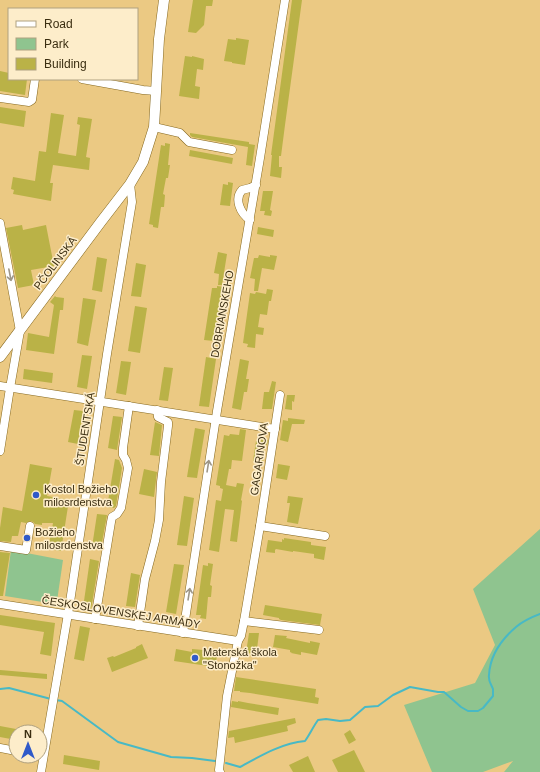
<svg xmlns="http://www.w3.org/2000/svg" width="540" height="772" font-family="Helvetica,sans-serif">
<style>
.green{fill:#8fc48f}
.lines{fill:none;stroke-linecap:round;stroke-linejoin:round}
.stream{stroke:#48b9c5;stroke-width:2}
.building{fill:#bab247}
.minor-casing{stroke:#86681e;stroke-width:9}
.major-casing{stroke:#86681e;stroke-width:11}
.minor{stroke:#fff;stroke-width:8}
.major{stroke:#fff;stroke-width:10}
.oneway{stroke:#9d9688}
.poi-dot{fill:#305ac9;stroke:#fdedca;stroke-width:1.5}
.labels{text-anchor:middle;dominant-baseline:central;stroke-width:3;stroke-linejoin:round;paint-order:stroke}
.street-label{font-size:11px;fill:#3b2e11;stroke:#fdedca}
.poi-label{font-size:11px;fill:#3b2e11;stroke:#fdedca;text-anchor:start}
</style>
<rect width="100%" height="100%" fill="#ebc983"/>
<g class="green">
<polygon points="540,529 540,772 504,772 513,761 483,772 432,772 404,705 475,683 495,645 473,589"/>
<polygon points="11,550 63,560 57,601 55,604 5,596"/>
</g>
<g class="lines">
<g class="stream">
<polyline points="0,689 9,688 51,699"/>
<polyline points="56,700 62,701 118,742 171,757 192,758 215,761"/>
<path d="M226 763 240 767C260 756 282 743 305 741 310 734 313 727 318 720L326 719 340 721 350 720 365 707 378 706 393 695 410 687 438 692H444L461 707 468 711H478L483 708 493 696C493 694 493 691 493 689 491 684 488 681 489 675 490 656 502 639 516 627 522 622 532 617 540 614"/>
</g>
</g>
<g class="building">
<polygon points="193,0 213,0 212,6 206,6 204,25 196,33 188,32"/>
<polygon points="292,0 302,0 285,125 281,156 279,156 279,167 282,167 281,178 270,176 272,155 271,155"/>
<polygon points="236,38 249,40 245,65 232,63 232,62 224,61 228,39 236,40"/>
<polygon points="185,56 192,57 192,56 204,59 203,70 197,69 195,86 200,87 199,99 179,96"/>
<polygon points="0,71 9,73 9,79 27,79 25,95 0,91"/>
<polygon points="0,107 26,111 24,127 0,123"/>
<polygon points="51,113 64,115 58,153 76,156 80,125 77,124 78,117 92,119 86,157 90,158 89,170 53,165 50,183 53,183 51,201 13,194 14,190 11,189 13,177 35,181 39,151 46,152"/>
<polygon points="190,133 249,142 249,144 255,145 252,166 246,165 248,147 192,137 190,135"/>
<polygon points="165,143 170,144 168,165 170,165 168,178 166,178 163,194 165,195 164,207 161,207 158,228 153,227 153,225 149,224 161,145 165,146"/>
<polygon points="190,150 233,158 232,164 189,156"/>
<polygon points="228,182 233,183 230,206 220,205 223,184 228,185"/>
<polygon points="263,191 273,191 270,210 272,211 271,216 264,215 265,211 260,211"/>
<polygon points="22,225 23,230 46,225 54,266 31,270 34,285 18,288 6,228"/>
<polygon points="258,227 274,230 273,237 257,234"/>
<polygon points="218,252 227,254 222,285 218,285 219,274 214,273"/>
<polygon points="259,255 270,257 270,255 277,256 274,270 262,268 258,291 254,291 255,279 250,278 254,258 258,258"/>
<polygon points="97,257 107,259 102,292 92,290"/>
<polygon points="136,263 146,265 141,297 131,296"/>
<polygon points="217,286 225,287 224,292 222,292 219,308 221,308 219,321 217,320 214,341 204,340 212,288 217,288"/>
<polygon points="267,289 273,290 271,301 269,301 267,315 260,314 258,327 264,328 263,335 256,334 255,348 247,347 248,344 243,343 250,293 255,294 256,292 266,294"/>
<polygon points="55,296 56,297 64,298 63,310 60,310 54,354 26,350 28,333 49,337 54,305 50,302"/>
<polygon points="83,298 96,300 88,346 77,343"/>
<polygon points="135,306 147,308 140,353 128,351"/>
<polygon points="82,355 92,356 87,389 77,387"/>
<polygon points="206,357 216,359 209,407 199,406"/>
<polygon points="240,359 249,361 246,379 249,379 247,392 244,392 241,410 232,408"/>
<polygon points="121,361 131,362 126,395 116,393"/>
<polygon points="164,367 173,368 168,401 159,400"/>
<polygon points="24,369 53,373 52,383 23,379"/>
<polygon points="272,381 276,382 272,409 262,409 264,392 269,392"/>
<polygon points="287,395 295,395 294,402 292,401 292,410 285,409"/>
<polygon points="74,410 83,411 78,444 68,442"/>
<polygon points="113,416 122,417 117,450 108,448"/>
<polygon points="288,418 305,420 304,424 292,424 288,442 280,440 283,420 288,421"/>
<polygon points="155,422 162,425 159,456 150,455"/>
<polygon points="195,428 205,430 197,478 187,477"/>
<polygon points="240,429 246,430 242,461 232,460 231,469 229,469 226,485 236,487 237,483 244,484 241,500 242,501 237,542 230,541 234,510 225,509 219,552 209,550 216,500 221,501 223,489 220,488 220,486 216,485 224,435 229,436 230,434 239,435"/>
<polygon points="261,439 268,440 267,445 265,445 263,462 253,461 256,441 261,441"/>
<polygon points="115,459 119,460 122,468 116,506 114,508 107,507"/>
<polygon points="30,464 52,468 47,496 69,500 61,551 48,549 53,523 42,523 42,525 35,524 33,522 31,521 26,523 21,522 18,536 12,536 11,542 0,541 0,528 3,507 22,511"/>
<polygon points="278,464 290,466 287,480 276,478"/>
<polygon points="144,469 157,472 154,497 139,494"/>
<polygon points="184,496 194,498 187,546 177,545"/>
<polygon points="288,496 303,498 298,524 287,522 290,503 287,503"/>
<polygon points="97,514 107,515 101,548 92,547"/>
<polygon points="284,538 311,542 311,545 326,547 324,560 314,558 314,554 293,551 293,552 276,549 275,550 275,553 266,552 268,540 282,542 282,539 284,540"/>
<polygon points="0,552 10,553 3,596 0,596"/>
<polygon points="90,559 99,561 91,610 83,608"/>
<polygon points="208,563 213,564 210,585 212,586 211,597 208,597 206,619 200,618 201,615 196,615 203,565 208,566"/>
<polygon points="174,564 184,565 176,614 166,612"/>
<polygon points="131,573 140,575 135,607 126,606"/>
<polygon points="265,605 322,614 320,625 281,620 279,619 279,618 263,615"/>
<polygon points="0,615 55,623 51,656 40,654 44,632 0,625"/>
<polygon points="80,626 90,628 84,661 74,659"/>
<polygon points="249,633 259,633 256,657 250,656 251,653 246,653"/>
<polygon points="275,635 287,636 286,638 310,643 310,641 320,643 317,655 301,652 301,655 291,653 292,653 290,652 290,650 273,647"/>
<polygon points="142,644 148,658 112,672 107,658 113,656 114,657 136,648 136,647"/>
<polygon points="176,649 192,652 192,649 203,650 202,654 217,656 215,667 174,661"/>
<polygon points="0,670 47,674 47,679 0,675"/>
<polygon points="236,677 316,689 315,697 319,698 318,704 250,693 240,692 240,691 234,691"/>
<polygon points="232,701 238,702 238,701 248,703 279,708 278,715 231,707"/>
<polygon points="295,718 296,723 287,726 288,731 235,743 234,737 228,738 229,731"/>
<polygon points="0,726 16,729 16,740 0,737"/>
<polygon points="350,730 356,740 349,744 344,734"/>
<polygon points="354,750 365,772 338,772 332,760"/>
<polygon points="64,755 100,761 99,770 63,764"/>
<polygon points="308,756 315,772 293,772 289,765"/>
</g>
<g class="lines">
<defs>
<g id="minor">
<polyline points="82,79 143,90 156,91"/>
<polyline points="0,98 29,102 32,100 35,79"/>
<polyline points="154,127 180,133 189,142 232,150"/>
<path d="M250 220C240 213 234 199 242 190L250 188 256 185"/>
<polyline points="0,223 20,331 10,388 0,451"/>
<polyline points="0,386 275,429"/>
<polyline points="260,526 325,536"/>
<polyline points="0,546 26,550 30,526"/>
<polyline points="0,604 238,641"/>
<polyline points="95,619 111,522 112,517 117,514 121,508 128,468 126,460 123,455 123,448 129,406"/>
<polyline points="244,621 319,630"/>
<polyline points="138,626 145,579 155,541 159,520 161,482 168,426 168,422 158,417 157,410"/>
<polyline points="183,633 217,411 260,158 285,0"/>
<polyline points="0,748 16,751"/>
<polyline points="41,772 70,602 107,354 132,202 130,184"/>
<polyline points="220,772 219,770 227,696 238,641 241,636 244,621 260,526 280,395"/>
</g>
<polyline id="major" points="0,357 100,223 130,184 143,162 154,127 159,39 164,0"/>
</defs>
<use href="#minor" class="minor-casing"/>
<use href="#major" class="major-casing"/>
<use href="#minor" class="minor"/>
<use href="#major" class="major"/>
</g>
<defs><path id="oneway-shaft" d="M-6 0H5M1.5-3L5.5 0L1.5 3" fill="none" stroke-width="1.6" stroke-linecap="round" stroke-linejoin="round"/></defs>
<g class="oneway">
<use href="#oneway-shaft" transform="translate(10 275) rotate(79)"/>
<use href="#oneway-shaft" transform="translate(208 466) rotate(-81)"/>
<use href="#oneway-shaft" transform="translate(189 594) rotate(-81)"/>
</g>
<g class="poi-dot">
<circle cx="36" cy="495" r="4"/>
<circle cx="27" cy="538" r="4"/>
<circle cx="195" cy="658" r="4"/>
</g>
<g class="labels">
<g class="street-label">
<text transform="translate(55 263) rotate(-53)">PČOLINSKÁ</text>
<text transform="translate(222 314) rotate(-80)">DOBRIANSKEHO</text>
<text transform="translate(85 429) rotate(-81)">ŠTUDENTSKÁ</text>
<text transform="translate(259 459) rotate(-82)">GAGARINOVA</text>
<text transform="translate(121 612) rotate(9)">ČESKOSLOVENSKEJ ARMÁDY</text>
</g>
<g class="poi-label">
<text x="44" y="489">Kostol Božieho<tspan x="44" dy="13">milosrdenstva</tspan></text>
<text x="35" y="532">Božieho<tspan x="35" dy="13">milosrdenstva</tspan></text>
<text x="203" y="652">Materská škola<tspan x="203" dy="13">"Stonožka"</tspan></text>
</g>
</g>
<rect x="8" y="8" width="130" height="72" fill="#fdedca" stroke="#afa180"/>
<rect x="16" y="21" width="20" height="6" fill="#ffffff" stroke="#afa180"/>
<text x="44" y="28" font-size="12" fill="#3b2e11">Road</text>
<rect x="16" y="38" width="20" height="12" fill="#8fc48f" stroke="#afa180"/>
<text x="44" y="48" font-size="12" fill="#3b2e11">Park</text>
<rect x="16" y="58" width="20" height="12" fill="#bab247" stroke="#afa180"/>
<text x="44" y="68" font-size="12" fill="#3b2e11">Building</text>
<g transform="translate(28 744)"><circle r="19" fill="#fdedca" stroke="#afa180"/>
<path d="M0-3L7 15L0 10L-7 15Z" fill="#305ac9"/>
<text y="-6" font-size="11" font-weight="bold" text-anchor="middle" fill="#3b2e11">N</text>
</g>
</svg>
